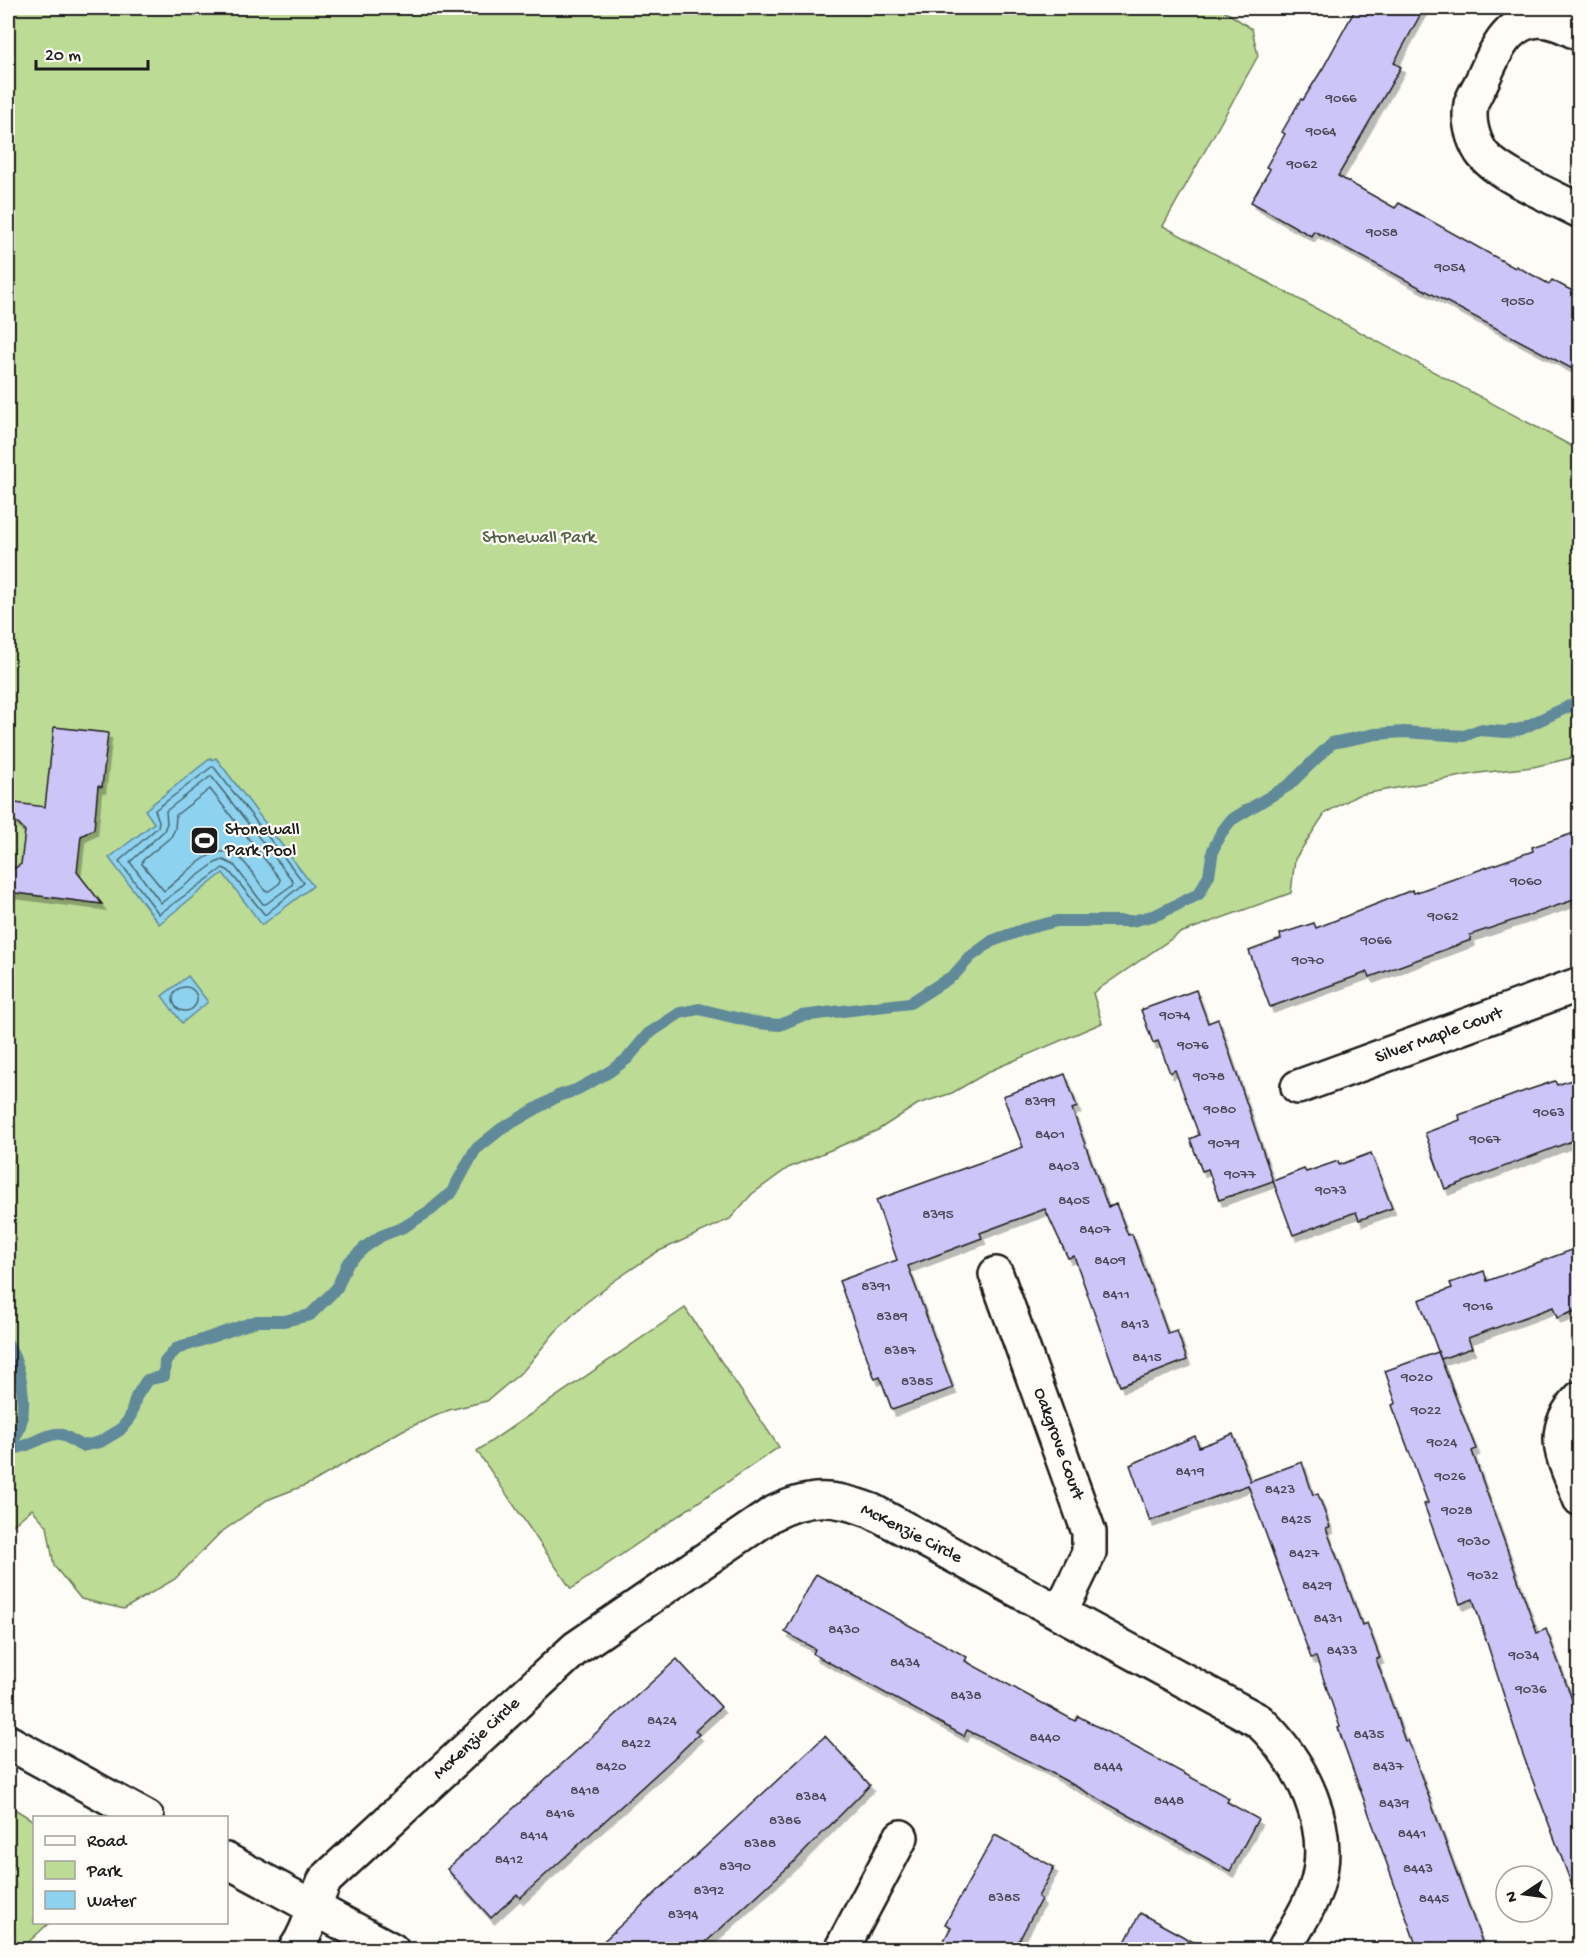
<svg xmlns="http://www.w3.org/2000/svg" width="1587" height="1957" font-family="'Gochi Hand',sans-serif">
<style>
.green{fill:#bcdb94;stroke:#6c7c58;stroke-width:1.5}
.water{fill:#8dd2ee;stroke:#60899a;stroke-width:1.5}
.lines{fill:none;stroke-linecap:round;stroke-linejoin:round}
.shore{stroke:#496570;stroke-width:1.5}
.stream{stroke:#60899a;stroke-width:12}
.building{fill:#ccc5f7;stroke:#1c1c1c;stroke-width:1.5;filter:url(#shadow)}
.minor-casing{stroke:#1c1c1c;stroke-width:38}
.minor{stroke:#fdfcf7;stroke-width:33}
.labels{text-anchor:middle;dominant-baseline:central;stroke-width:4.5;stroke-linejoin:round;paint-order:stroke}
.number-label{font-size:15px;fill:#484653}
.park-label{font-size:18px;fill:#545f46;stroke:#fdfcf7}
.poi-label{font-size:18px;fill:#1c1c1c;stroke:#fdfcf7;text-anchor:start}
.street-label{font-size:18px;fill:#1c1c1c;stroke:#fdfcf7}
</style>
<defs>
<filter id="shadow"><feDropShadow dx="3.5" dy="6" stdDeviation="0" flood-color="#0004"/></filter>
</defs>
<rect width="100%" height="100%" fill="#fdfcf7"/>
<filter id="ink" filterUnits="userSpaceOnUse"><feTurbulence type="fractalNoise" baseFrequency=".0167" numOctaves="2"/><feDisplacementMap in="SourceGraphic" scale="12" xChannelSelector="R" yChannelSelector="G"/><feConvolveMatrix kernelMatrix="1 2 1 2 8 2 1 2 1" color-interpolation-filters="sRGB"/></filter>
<g filter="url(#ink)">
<g class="green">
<polygon points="8,8 1220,8 1252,29 1258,56 1163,226 1579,450 1579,751 1571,758 1533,767 1479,773 1358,795 1325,813 1295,859 1291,893 1180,933 1093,993 1102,1023 992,1070 952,1093 918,1104 878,1130 788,1168 752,1194 730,1219 657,1252 614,1281 583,1305 555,1332 524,1370 487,1401 449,1410 403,1430 311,1483 267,1500 220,1533 175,1579 124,1609 81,1599 54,1566 47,1526 32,1509 8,1529"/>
<polygon points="685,1308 779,1447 571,1589 477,1451"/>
<polygon points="8,1805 34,1821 34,1922 49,1923 21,1949 8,1949"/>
</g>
<g class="water">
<polygon points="211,758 212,760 216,758 313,886 262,925 223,873 159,924 109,858 154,823 145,810"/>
<polygon points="188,976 208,1002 182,1023 162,996"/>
</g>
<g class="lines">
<g class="shore">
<polygon points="213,766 304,883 265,915 229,871 223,868 159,914 119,861 158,827 159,821 155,810"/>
<polygon points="211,776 293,881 292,885 266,904 263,904 234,865 223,860 215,863 161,903 130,862 164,831 167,823 166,811"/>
<path d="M210 789 280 879V883L269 891H265C257 880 249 866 239 857 215 837 183 878 164 891L142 864 143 860 171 837 175 829 176 815Z"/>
<circle cx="185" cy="999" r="12"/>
</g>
<g class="stream">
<path d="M8 1345C24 1373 32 1422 8 1447"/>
<path d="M8 1449C24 1450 49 1432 60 1434 67 1436 75 1443 82 1446L100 1442 120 1430 130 1418 136 1397 147 1380 164 1376 165 1362 176 1349 257 1321H284L310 1315 337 1288 347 1264 365 1247 381 1236 404 1227 431 1210 452 1192 475 1150 501 1129 558 1096 576 1090 609 1072 627 1059 648 1034 680 1013 699 1009 757 1023 780 1025 801 1016 910 1003 954 975 970 957 992 941 1025 929 1057 921H1132L1156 915 1199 894 1209 875 1213 850 1221 833 1231 820 1289 785 1332 743 1376 734 1404 732 1464 736 1479 730 1506 732 1521 729 1580 701"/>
</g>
</g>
<g class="building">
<polygon points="1356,8 1424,8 1394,63 1401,67 1338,176 1395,208 1399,203 1515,268 1516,266 1549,284 1552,280 1580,295 1580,373 1314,231 1311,236 1251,202 1270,169 1266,167 1285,134 1282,132 1301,99 1303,100 1323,68"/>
<polygon points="54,727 108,733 102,787 98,786 94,829 81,836 77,872 102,904 8,892 8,873 21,864 25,831 8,814 8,802 45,807"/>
<polygon points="1580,831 1580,898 1470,935 1471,940 1370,977 1368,972 1270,1007 1249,951 1281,939 1280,934 1314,923 1316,928 1412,890 1414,893 1533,851 1532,847"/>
<polygon points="1196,990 1208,1023 1218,1019 1273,1181 1219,1200 1208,1169 1202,1171 1190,1139 1199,1135 1175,1070 1170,1073 1158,1041 1153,1043 1141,1010"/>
<polygon points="1065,1074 1077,1107 1072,1109 1108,1207 1116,1204 1128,1235 1132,1234 1168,1334 1177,1331 1187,1360 1120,1386 1074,1256 1068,1258 1045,1209 980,1233 982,1238 908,1266 953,1388 892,1410 880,1377 875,1379 839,1281 897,1260 876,1200 1023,1147 1003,1096"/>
<polygon points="1580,1077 1580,1138 1445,1189 1425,1133 1460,1120 1459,1115 1522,1092 1555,1081 1557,1085"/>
<polygon points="1371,1153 1392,1208 1359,1220 1356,1212 1293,1235 1273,1181 1304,1169 1306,1172 1338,1161 1339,1165"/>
<polygon points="1580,1247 1580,1309 1557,1318 1553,1307 1468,1338 1472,1348 1441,1359 1419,1300 1452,1288 1450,1283 1484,1271 1487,1281"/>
<polygon points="1438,1352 1476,1449 1472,1451 1537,1633 1546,1629 1580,1721 1580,1895 1576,1896 1522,1752 1473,1599 1460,1604 1424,1504 1428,1503 1392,1405 1396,1403 1385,1371"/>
<polygon points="1233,1434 1250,1481 1302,1462 1313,1495 1318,1494 1330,1527 1326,1528 1362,1625 1367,1623 1380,1658 1376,1659 1405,1741 1408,1740 1485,1950 1418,1950 1338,1728 1340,1727 1316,1657 1311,1658 1248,1485 1150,1521 1130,1465 1195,1436 1199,1447"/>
<polygon points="816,1574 967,1657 965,1661 1075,1721 1078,1716 1229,1798 1227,1802 1258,1819 1230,1871 1048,1771 967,1730 964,1736 813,1654 815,1649 785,1632"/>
<polygon points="677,1659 721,1707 695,1731 699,1734 673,1759 520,1898 517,1894 491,1918 447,1869"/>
<polygon points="825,1736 870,1785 797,1859 697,1950 594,1950"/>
<polygon points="995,1835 1054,1867 1038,1897 1041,1899 1014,1950 939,1950 951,1927 945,1924"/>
<polygon points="1140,1913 1208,1950 1121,1950"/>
</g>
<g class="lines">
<defs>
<g id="minor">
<path d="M1580 34C1565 26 1549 18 1532 21 1503 26 1492 60 1481 83 1478 89 1473 97 1471 104 1468 120 1472 138 1481 152 1496 174 1554 197 1580 211"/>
<polyline points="1298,1087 1580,984"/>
<polyline points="996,1274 1089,1532 1089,1553 1060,1613"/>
<path d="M1580 1398C1546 1434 1565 1459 1580 1499"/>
<polyline points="8,1742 147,1818"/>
<polyline points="226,1860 392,1950"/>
<path d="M295 1950C311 1928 313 1904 325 1880L576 1648 772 1514C809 1495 833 1496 872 1511L1259 1721C1301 1761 1336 1828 1316 1888 1309 1909 1294 1930 1284 1950"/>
<polyline points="841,1950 901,1837"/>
</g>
</defs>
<use href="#minor" class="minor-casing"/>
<use href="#minor" class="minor"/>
</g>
</g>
<defs>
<symbol id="stadium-square" viewBox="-11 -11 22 22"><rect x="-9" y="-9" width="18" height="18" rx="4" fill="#1c1c1c" stroke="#fdfcf7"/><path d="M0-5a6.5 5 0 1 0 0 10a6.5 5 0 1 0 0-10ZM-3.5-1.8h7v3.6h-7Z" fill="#fff"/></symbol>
</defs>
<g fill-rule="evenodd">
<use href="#stadium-square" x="188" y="824" width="33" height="33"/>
</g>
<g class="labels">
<g class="number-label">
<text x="1341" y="99">9066</text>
<text x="1321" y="132">9064</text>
<text x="1302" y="165">9062</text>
<text x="1382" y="233">9058</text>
<text x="1450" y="268">9054</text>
<text x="1518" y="302">9050</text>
<text x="1526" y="882">9060</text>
<text x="1443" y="917">9062</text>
<text x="1376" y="941">9066</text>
<text x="1308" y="961">9070</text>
<text x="1175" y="1016">9074</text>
<text x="1193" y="1046">9076</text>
<text x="1209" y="1077">9078</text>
<text x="1040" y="1102">8399</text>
<text x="1220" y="1110">9080</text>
<text x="1549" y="1113">9063</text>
<text x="1050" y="1135">8401</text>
<text x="1485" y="1140">9067</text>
<text x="1224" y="1144">9079</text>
<text x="1064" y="1167">8403</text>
<text x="1240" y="1175">9077</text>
<text x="1331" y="1191">9073</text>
<text x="1074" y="1201">8405</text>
<text x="938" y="1215">8395</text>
<text x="1095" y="1230">8407</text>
<text x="1110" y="1261">8409</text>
<text x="876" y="1287">8391</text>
<text x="1116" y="1295">8411</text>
<text x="1478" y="1307">9016</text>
<text x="892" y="1317">8389</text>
<text x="1135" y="1325">8413</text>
<text x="900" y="1351">8387</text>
<text x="1147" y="1358">8415</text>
<text x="1417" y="1378">9020</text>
<text x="917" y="1382">8385</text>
<text x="1426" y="1411">9022</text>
<text x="1442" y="1443">9024</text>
<text x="1190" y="1472">8419</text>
<text x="1450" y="1477">9026</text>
<text x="1280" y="1490">8423</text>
<text x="1457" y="1511">9028</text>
<text x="1296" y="1520">8425</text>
<text x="1474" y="1542">9030</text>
<text x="1304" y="1554">8427</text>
<text x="1483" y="1576">9032</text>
<text x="1317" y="1586">8429</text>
<text x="1328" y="1619">8431</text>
<text x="844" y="1630">8430</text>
<text x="1342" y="1651">8433</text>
<text x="1524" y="1656">9034</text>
<text x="905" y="1663">8434</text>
<text x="1531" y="1690">9036</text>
<text x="966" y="1696">8438</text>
<text x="662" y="1721">8424</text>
<text x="1369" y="1735">8435</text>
<text x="1045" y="1738">8440</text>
<text x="636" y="1744">8422</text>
<text x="611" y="1767">8420</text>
<text x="1108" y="1767">8444</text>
<text x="1388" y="1767">8437</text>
<text x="585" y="1791">8418</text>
<text x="811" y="1797">8384</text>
<text x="1169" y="1801">8448</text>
<text x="1394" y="1804">8439</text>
<text x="560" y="1814">8416</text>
<text x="785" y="1821">8386</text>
<text x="1412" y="1834">8441</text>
<text x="534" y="1836">8414</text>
<text x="760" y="1844">8388</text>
<text x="509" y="1860">8412</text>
<text x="735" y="1867">8390</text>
<text x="1418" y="1869">8443</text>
<text x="709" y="1891">8392</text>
<text x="1004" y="1898">8385</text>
<text x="1434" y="1899">8445</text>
<text x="683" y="1915">8394</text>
</g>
<g class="park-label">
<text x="539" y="538">Stonewall Park</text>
</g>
<g class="poi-label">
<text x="225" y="830">Stonewall<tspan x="225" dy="21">Park Pool</tspan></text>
</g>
<g class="street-label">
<text transform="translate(1439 1036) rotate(-20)">Silver Maple Court</text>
<text transform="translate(1058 1444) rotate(70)">Oakgrove Court</text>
<text transform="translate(911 1534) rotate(27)">McKenzie Circle</text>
<text transform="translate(477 1739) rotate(-43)">McKenzie Circle</text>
</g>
</g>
<rect width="1587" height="1957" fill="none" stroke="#fdfcf7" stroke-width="30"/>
<rect x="15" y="15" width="1557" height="1927" fill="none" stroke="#1c1c1c" stroke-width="2" filter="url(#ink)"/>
<rect x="33" y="1816" width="195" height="108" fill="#fdfcf7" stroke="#a3a29f" stroke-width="1.5"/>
<rect x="45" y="1836" width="30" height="9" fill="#fdfcf7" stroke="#a3a29f" stroke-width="1.5"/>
<text x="87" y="1846" font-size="18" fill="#1c1c1c">Road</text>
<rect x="45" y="1861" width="30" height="18" fill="#bcdb94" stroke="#a3a29f" stroke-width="1.5"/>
<text x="87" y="1876" font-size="18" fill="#1c1c1c">Park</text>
<rect x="45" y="1891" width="30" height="18" fill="#8dd2ee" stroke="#a3a29f" stroke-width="1.5"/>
<text x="87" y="1906" font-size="18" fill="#1c1c1c">Water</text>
<g transform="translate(1524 1894) rotate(257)"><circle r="28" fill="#fdfcf7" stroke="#a3a29f" stroke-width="1.5"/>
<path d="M0-4.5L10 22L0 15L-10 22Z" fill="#1c1c1c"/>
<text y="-9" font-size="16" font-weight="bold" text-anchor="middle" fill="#1c1c1c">N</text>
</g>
<path d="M36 60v9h112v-9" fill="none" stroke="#1c1c1c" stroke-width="3"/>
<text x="45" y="60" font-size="18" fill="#1c1c1c" stroke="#fdfcf7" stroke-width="4.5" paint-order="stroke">20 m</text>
</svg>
